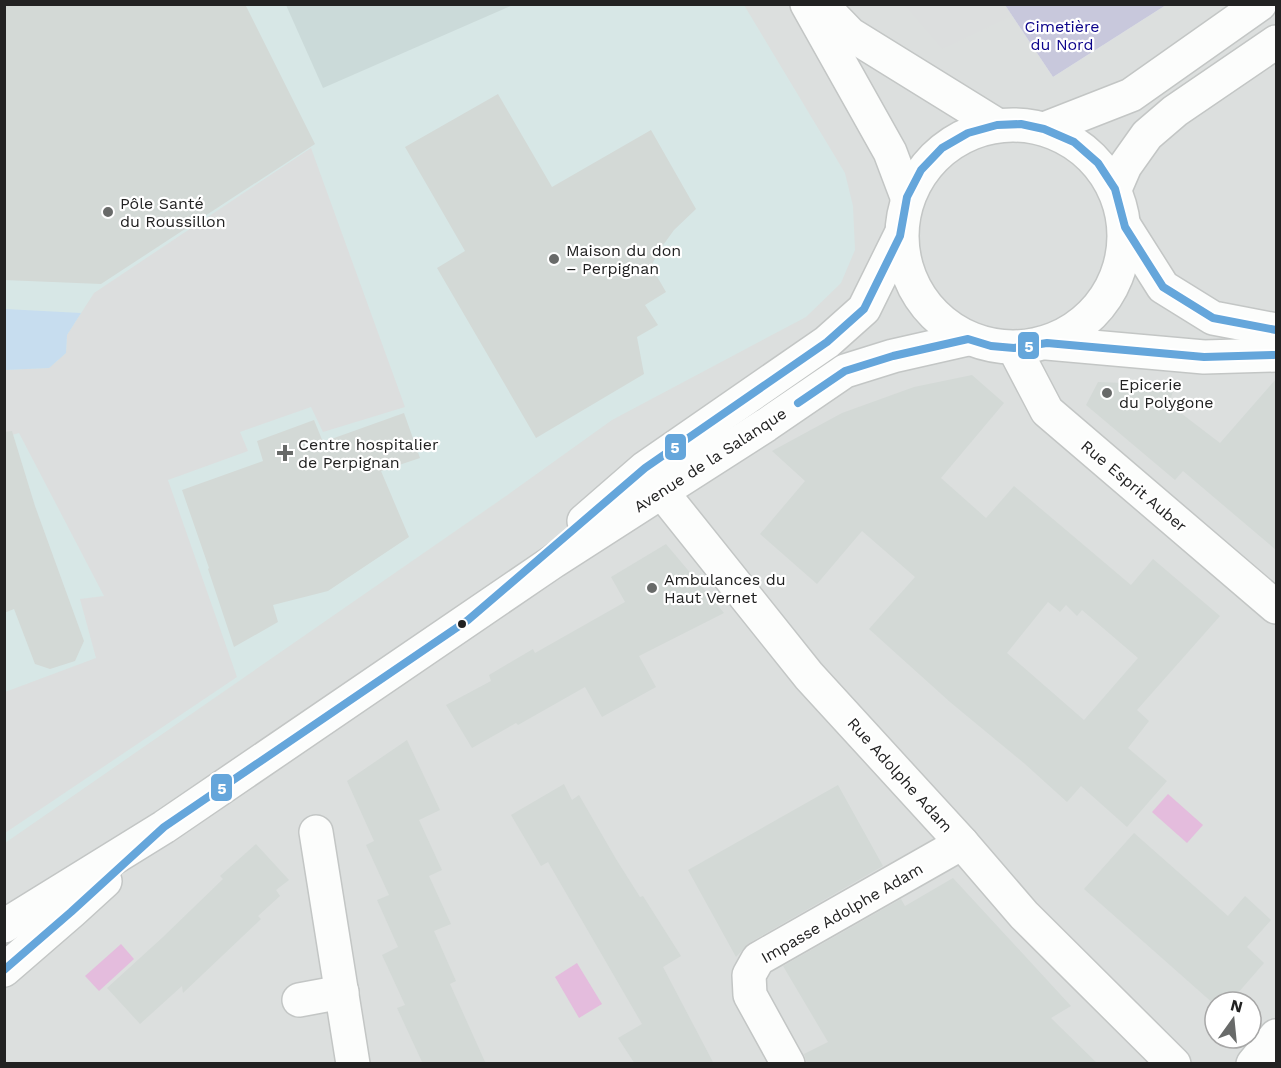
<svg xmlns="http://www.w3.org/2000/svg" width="1281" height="1068" font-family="'Work Sans',sans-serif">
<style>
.residential{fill:#dcdfde;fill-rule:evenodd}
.education{fill:#d7e7e6}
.religious{fill:#dcdede}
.construction{fill:#cbdad9}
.grass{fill:#c7ddef}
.cemetery{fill:#c8c8dc}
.water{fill:#e4bcdd}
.building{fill:#d3d9d6;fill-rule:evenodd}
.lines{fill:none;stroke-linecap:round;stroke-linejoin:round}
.minor-casing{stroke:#c3c6c5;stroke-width:36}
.tertiary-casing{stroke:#c3c6c5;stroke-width:36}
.minor{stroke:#fcfdfc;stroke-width:33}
.tertiary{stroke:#fcfdfc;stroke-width:33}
.bus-1-casing{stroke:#fff;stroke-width:12}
.bus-1{stroke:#65a6db;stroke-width:8}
.poi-dot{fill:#686a69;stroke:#fff;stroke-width:2}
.bus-dot{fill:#222;stroke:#fff;stroke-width:2}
.labels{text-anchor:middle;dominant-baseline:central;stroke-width:4.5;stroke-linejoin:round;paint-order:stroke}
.park-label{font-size:16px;fill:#0c048b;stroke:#fff}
.poi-label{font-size:16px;fill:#222;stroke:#fff;text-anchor:start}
.street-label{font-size:16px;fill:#222;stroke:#fff}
.line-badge{stroke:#fff;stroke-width:2}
.badge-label{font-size:16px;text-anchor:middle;font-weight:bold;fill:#fff}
</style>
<rect width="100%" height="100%" fill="#eaf0ee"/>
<path class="residential" d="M5 5H1005L1053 77 1166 5H1276V1063L5 1064ZM1215 1002H1251V1038H1215Z"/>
<polygon class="education" points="5,5 744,5 845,173 853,206 855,250 841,283 806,317 612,420 506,496 5,843"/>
<g class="religious">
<polygon points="905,5 1004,5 1012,16 943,49"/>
<polygon points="311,148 405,407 323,432 311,407 240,432 248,451 168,480 237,677 5,833 5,692 96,658 80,599 104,596 19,433 5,437 4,370 49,368 66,353 67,335 94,293"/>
</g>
<polygon class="construction" points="286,5 513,5 323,88"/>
<polygon class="grass" points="5,309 81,313 67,335 66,353 49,368 5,370"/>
<polygon class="cemetery" points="1005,5 1166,5 1053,77"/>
<g class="water">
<polygon points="1168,794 1203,825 1187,843 1152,812"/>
<polygon points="121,944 134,959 99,991 85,976"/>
<polygon points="577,963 602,1004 579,1018 555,977"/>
</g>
<g class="building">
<polygon points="4,4 245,4 315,144 101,284 4,280"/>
<polygon points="498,94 552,187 651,130 696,209 674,230 661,248 651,266 666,292 645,305 658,325 637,337 644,374 536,438 437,268 465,251 405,147"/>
<path d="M972 375 1004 403 941 478 986 518 1014 486 1131 585 1153 559 1220 616 1137 710 1149 721 1128 748 1167 781 1127 827 1081 786 1067 802 1025 764 950 702 869 629 915 577 862 531 817 584 760 534 805 481 772 451 842 413 914 387ZM1048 602 1060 612 1066 605 1077 616 1082 610 1138 658 1084 720 1007 653Z"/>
<polygon points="1276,379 1276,550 1183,471 1175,480 1086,405 1098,382 1175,385 1169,404 1220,443"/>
<polygon points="404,413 420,458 381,471 409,537 328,591 273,605 278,622 234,647 208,569 209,568 182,490 263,461 257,441 314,420 323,442"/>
<polygon points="12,431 35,506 84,641 75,661 50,669 35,664 14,609 4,613 4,432"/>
<polygon points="666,544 724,613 639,656 656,687 602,717 585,687 518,725 516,723 472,748 446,705 491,681 489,675 533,649 535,653 625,602 611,577"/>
<polygon points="407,740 440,810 419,820 442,870 429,876 451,924 434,931 456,981 450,984 486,1064 423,1064 397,1008 405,1005 382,955 398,947 377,900 389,895 366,845 374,841 347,781"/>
<polygon points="564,784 572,800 579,795 616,859 640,897 643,896 681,956 663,967 714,1064 635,1064 618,1038 642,1024 548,862 541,866 511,815"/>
<polygon points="838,785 883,866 749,943 736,957 688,870"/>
<polygon points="1134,833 1228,916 1245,896 1271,920 1247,947 1264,963 1230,1002 1215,1002 1215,1005 1084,889"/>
<polygon points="256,844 289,880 276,890 280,896 258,916 261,919 183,993 182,986 140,1024 107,988 163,937 223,879 220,876"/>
<polygon points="953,878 1071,1006 1051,1018 1098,1064 807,1064 804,1054 828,1042 783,966 901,899 905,906"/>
</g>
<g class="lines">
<defs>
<g id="minor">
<polyline points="807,4 890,152 907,197"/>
<polyline points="821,4 850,34 997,125"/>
<polyline points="1014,348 1047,411 1276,607"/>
<polyline points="646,470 661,491 809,676 962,843 1024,915 1174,1064"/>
<polyline points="316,832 353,1064"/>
<polyline points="299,1000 342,992"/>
<polyline points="788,1064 750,995 749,975 758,959 962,843"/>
<polyline points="1253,1064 1276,1036"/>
</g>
<g id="tertiary">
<circle cx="1013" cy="236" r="111"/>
<polyline points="1044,129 1131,95 1260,4"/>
<polyline points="1115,189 1125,166 1147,135 1175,111 1276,42"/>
<polyline points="1125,227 1163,287 1213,318 1276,330"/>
<polyline points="1047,343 1204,357 1276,355"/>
<polyline points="584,521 645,468 827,342 864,309 900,236"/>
<polyline points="4,926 164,827 554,561 766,425 845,371 893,356 968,339"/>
<polyline points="4,970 71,912 105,881"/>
</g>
</defs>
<use href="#minor" class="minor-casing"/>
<use href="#tertiary" class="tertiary-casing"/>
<use href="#minor" class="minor"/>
<use href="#tertiary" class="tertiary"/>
<defs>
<g id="bus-1">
<polyline points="798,403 845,371 893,356 968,339 991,346 1014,348 1047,343 1204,357 1274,355"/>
<polyline points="4,970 71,912 164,827 468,620 645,468 827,342 864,309 900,236 907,197 921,170 942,148 968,133 997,125 1021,124 1044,129 1074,142 1098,163 1115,189 1125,227 1163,287 1213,318 1276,330"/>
</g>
</defs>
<use href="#bus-1" class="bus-1-casing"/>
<use href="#bus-1" class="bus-1"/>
</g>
<g class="poi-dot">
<circle cx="108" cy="212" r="6"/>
<circle cx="554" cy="259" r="6"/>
<circle cx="1107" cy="393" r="6"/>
<path d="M282 444h6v6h6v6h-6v6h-6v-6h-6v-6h6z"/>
<circle cx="652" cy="588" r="6"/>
</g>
<circle class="bus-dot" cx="462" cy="624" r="5"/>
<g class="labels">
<g class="park-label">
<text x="1062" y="26">Cimetière<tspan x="1062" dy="18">du Nord</tspan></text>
</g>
<g class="poi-label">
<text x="120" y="203">Pôle Santé<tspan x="120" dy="18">du Roussillon</tspan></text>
<text x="566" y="250">Maison du don<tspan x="566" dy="18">– Perpignan</tspan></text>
<text x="1119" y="384">Epicerie<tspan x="1119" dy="18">du Polygone</tspan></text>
<text x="298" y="444">Centre hospitalier<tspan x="298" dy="18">de Perpignan</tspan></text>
<text x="664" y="579">Ambulances du<tspan x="664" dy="18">Haut Vernet</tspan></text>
</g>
<g class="street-label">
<text transform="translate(710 460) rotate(-33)">Avenue de la Salanque</text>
<text transform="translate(1134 486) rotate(40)">Rue Esprit Auber</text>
<text transform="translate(900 775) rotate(48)">Rue Adolphe Adam</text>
<text transform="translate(842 913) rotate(-30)">Impasse Adolphe Adam</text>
</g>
</g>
<g class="line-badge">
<rect x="1017" y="331" width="23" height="29" rx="6" fill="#65a6db"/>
<rect x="664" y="433" width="23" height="28" rx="6" fill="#65a6db"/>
<rect x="210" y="773" width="23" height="29" rx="6" fill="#65a6db"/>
</g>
<g class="badge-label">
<text x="1029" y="352">5</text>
<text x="675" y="453">5</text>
<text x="222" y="794">5</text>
</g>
<rect width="1281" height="1068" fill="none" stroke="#222222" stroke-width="12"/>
<g transform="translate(1233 1020) rotate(15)"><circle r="28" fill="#ffffff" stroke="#a7a7a7" stroke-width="1.5"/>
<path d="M0-4.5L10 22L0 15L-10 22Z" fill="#686a69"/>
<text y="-9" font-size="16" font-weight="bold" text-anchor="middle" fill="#222222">N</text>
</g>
</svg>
